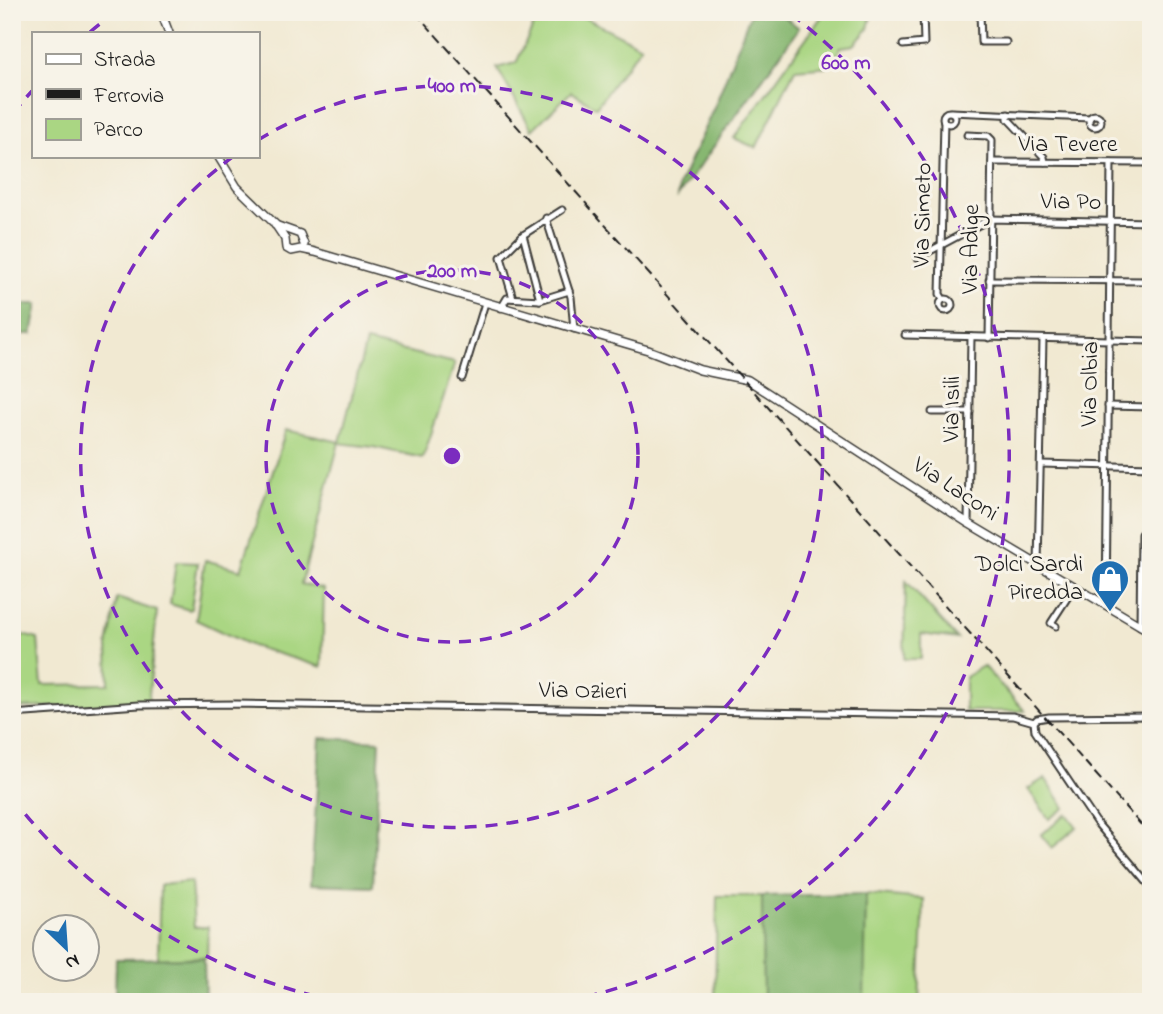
<svg xmlns="http://www.w3.org/2000/svg" width="1163" height="1014" font-family="'Indie Flower',sans-serif">
<style>
.green{fill:#aad683;stroke:#637950;stroke-width:2}
.forest{fill:#87b771;stroke:#526a46;stroke-width:2}
.lines{fill:none;stroke-linecap:round;stroke-linejoin:round}
.street-casing{stroke:#3c3b37;stroke-width:9}
.secondary-casing{stroke:#3c3b37;stroke-width:10}
.street{stroke:#fff;stroke-width:5}
.secondary{stroke:#fff;stroke-width:7}
.rail{stroke:#1c1c1c;stroke-width:2;stroke-dasharray:10 5;stroke-linecap:butt}
.ring{fill:none;stroke:#7b2cbf;stroke-width:3.5;stroke-dasharray:12 9}
.labels{text-anchor:middle;dominant-baseline:central;stroke-width:6;stroke-linejoin:round;paint-order:stroke}
.street-label{font-size:24px;fill:#1c1c1c;stroke:#f7f3e8}
.poi-label{font-size:24px;fill:#1c1c1c;stroke:#f7f3e8;text-anchor:end}
.centre{fill:#7b2cbf;stroke:#f7f3e8;stroke-width:3.5}
.ring-label{font-size:21px;text-anchor:middle;font-weight:bold;fill:#7b2cbf;stroke:#f7f3e8;stroke-width:6;stroke-linejoin:round;paint-order:stroke}
</style>
<rect width="100%" height="100%" fill="#f7f3e8"/>
<filter id="ink" filterUnits="userSpaceOnUse"><feTurbulence type="fractalNoise" baseFrequency=".0143" numOctaves="2"/><feDisplacementMap in="SourceGraphic" scale="14" xChannelSelector="R" yChannelSelector="G"/><feConvolveMatrix kernelMatrix="1 2 1 2 8 2 1 2 1" color-interpolation-filters="sRGB"/></filter>
<filter id="wash" filterUnits="userSpaceOnUse"><feTurbulence type="fractalNoise" baseFrequency=".00686" numOctaves="4" result="noise"/><feDisplacementMap in="SourceGraphic" scale="28" xChannelSelector="R" yChannelSelector="G"/><feGaussianBlur stdDeviation="1.57" result="paint"/><feColorMatrix in="noise" values="0 0 0 0 0 0 0 0 0 0 0 0 0 0 0 0 0 1.4 0 .05"/><feComposite in="paint" operator="in"/></filter>
<g filter="url(#wash)">
<rect width="100%" height="100%" fill="#f1e9d2"/>
<g class="green">
<polygon points="540,12 574,12 641,46 596,107 571,92 532,130 497,68 516,63"/>
<polygon points="825,12 872,12 868,29 854,45 841,47 831,66 795,69 756,148 734,138"/>
<polygon points="366,342 455,363 423,458 373,447 339,443 301,584 324,589 322,667 252,646 196,620 205,560 241,570 286,430 340,442"/>
<polygon points="176,562 198,563 191,609 189,610 170,604"/>
<polygon points="906,581 957,639 921,634 921,659 904,659"/>
<polygon points="117,598 157,611 148,704 12,708 12,632 38,639 42,685 109,684 108,646"/>
<polygon points="983,666 1025,711 965,711 965,677"/>
<polygon points="1045,778 1065,808 1049,819 1028,789"/>
<polygon points="1067,814 1077,827 1052,848 1041,835"/>
<polygon points="191,882 194,927 208,927 207,957 158,959 160,885"/>
<polygon points="866,894 924,899 919,1002 863,1002"/>
<polygon points="717,896 762,896 763,1002 715,1002"/>
</g>
<g class="forest">
<polygon points="751,12 778,12 799,28 678,196 679,185 716,103"/>
<polygon points="12,304 38,304 32,334 12,334"/>
<polygon points="320,738 380,741 373,886 311,884"/>
<polygon points="866,894 864,1002 763,1002 762,896"/>
<polygon points="204,958 205,1002 115,1002 116,959"/>
</g>
</g>
<g filter="url(#ink)">
<g class="lines">
<defs>
<g id="street">
<polyline points="980,12 981,42 1006,42"/>
<polyline points="903,45 924,43 923,12"/>
<circle cx="949" cy="118" r="6"/>
<polyline points="951,112 1090,118"/>
<polyline points="1008,114 1008,119 1044,157 1045,162"/>
<circle cx="1095" cy="121" r="6"/>
<polyline points="967,135 988,136 992,140 989,338"/>
<polyline points="992,162 1151,163"/>
<polyline points="546,218 571,297 574,329"/>
<polyline points="523,235 540,300"/>
<polyline points="917,258 990,219 1151,222"/>
<polyline points="989,280 1151,281"/>
<polyline points="513,298 501,257 523,235 562,210"/>
<circle cx="946" cy="305" r="6"/>
<polyline points="943,299 940,294 944,121"/>
<polyline points="501,308 507,298 540,300 569,291"/>
<polyline points="905,335 1151,341"/>
<polyline points="462,378 485,303"/>
<polyline points="1108,406 1151,407"/>
<polyline points="932,412 970,412"/>
<polyline points="1041,464 1151,467"/>
<polyline points="968,523 971,337"/>
<polyline points="1038,565 1043,339"/>
<polyline points="1106,605 1111,163"/>
<polyline points="1056,626 1051,623 1075,586"/>
<polyline points="1140,626 1141,534"/>
<polyline points="12,714 139,705 236,704 1013,716 1034,722 1037,719 1049,717 1151,716"/>
<polyline points="1034,722 1035,731 1096,822 1151,887"/>
</g>
<g id="secondary">
<polyline points="161,12 169,33"/>
<polyline points="218,156 237,187 275,224 285,239 286,248 291,251 301,249 315,252 648,350 700,370 748,380 968,523 1151,632"/>
<polyline points="275,225 300,234 304,244"/>
</g>
</defs>
<use href="#street" class="street-casing"/>
<use href="#secondary" class="secondary-casing"/>
<use href="#street" class="street"/>
<use href="#secondary" class="secondary"/>
<polyline class="rail" points="415,12 1151,836"/>
</g>
</g>
<g class="ring">
<circle cx="452" cy="456" r="186"/>
<path d="M258 140A371 371 0 1 1 234 156"/>
<path d="M336 1001A557 557 0 0 1 13 799M13 113A557 557 0 0 1 32 91M90 32A557 557 0 0 1 113 14M791 14A557 557 0 0 1 568 1001"/>
</g>
<defs>
<symbol id="shop-pin" viewBox="-11 -11 22 30"><path d="M0 17L-7.5 6A9.5 9.5 0 1 1 7.5 6Z" fill="#1f6fb2" stroke="#f7f3e8"/><path d="M-5-2.5h2.3a2.7 3.5 0 0 1 5.4 0H5L5.5 6h-11ZM-1.5-2.5h3a1.5 2.3 0 0 0-3 0Z" fill="#fff"/></symbol>
</defs>
<g fill-rule="evenodd">
<use href="#shop-pin" x="1088" y="557" width="44" height="60"/>
</g>
<g class="labels">
<g class="street-label">
<text x="1068" y="145">Via Tevere</text>
<text transform="translate(1071 203) rotate(1)">Via Po</text>
<text transform="translate(924 215) rotate(-89)">Via Simeto</text>
<text transform="translate(972 249) rotate(-89)">Via Adige</text>
<text transform="translate(1091 384) rotate(-89)">Via Olbia</text>
<text transform="translate(953 409) rotate(-89)">Via Isili</text>
<text transform="translate(955 490) rotate(33)">Via Laconi</text>
<text transform="translate(583 692) rotate(1)">Via Ozieri</text>
</g>
<g class="poi-label">
<text x="1083" y="565">Dolci Sardi<tspan x="1083" dy="28">Piredda</tspan></text>
</g>
</g>
<circle cx="452" cy="456" r="10" class="centre"/>
<g class="ring-label">
<text x="846" y="69">600 m</text>
<text x="452" y="92">400 m</text>
<text x="452" y="277">200 m</text>
</g>
<rect width="1163" height="1014" fill="none" stroke="#f7f3e8" stroke-width="42"/>
<rect x="32" y="32" width="228" height="126" fill="#f7f3e8" stroke="#9f9d96" stroke-width="2"/>
<rect x="46" y="54" width="35" height="10" fill="#ffffff" stroke="#9f9d96" stroke-width="2"/>
<text x="94" y="66" font-size="21" fill="#1c1c1c">Strada</text>
<rect x="46" y="89" width="35" height="10" fill="#1c1c1c" stroke="#9f9d96" stroke-width="2"/>
<text x="94" y="102" font-size="21" fill="#1c1c1c">Ferrovia</text>
<rect x="46" y="119" width="35" height="21" fill="#aad683" stroke="#9f9d96" stroke-width="2"/>
<text x="94" y="136" font-size="21" fill="#1c1c1c">Parco</text>
<g transform="translate(66 948) rotate(155)"><circle r="33" fill="#f7f3e8" stroke="#9f9d96" stroke-width="2"/>
<path d="M0-5L12 26L0 18L-12 26Z" fill="#1f6fb2"/>
<text y="-10" font-size="19" font-weight="bold" text-anchor="middle" fill="#1c1c1c">N</text>
</g>
</svg>
